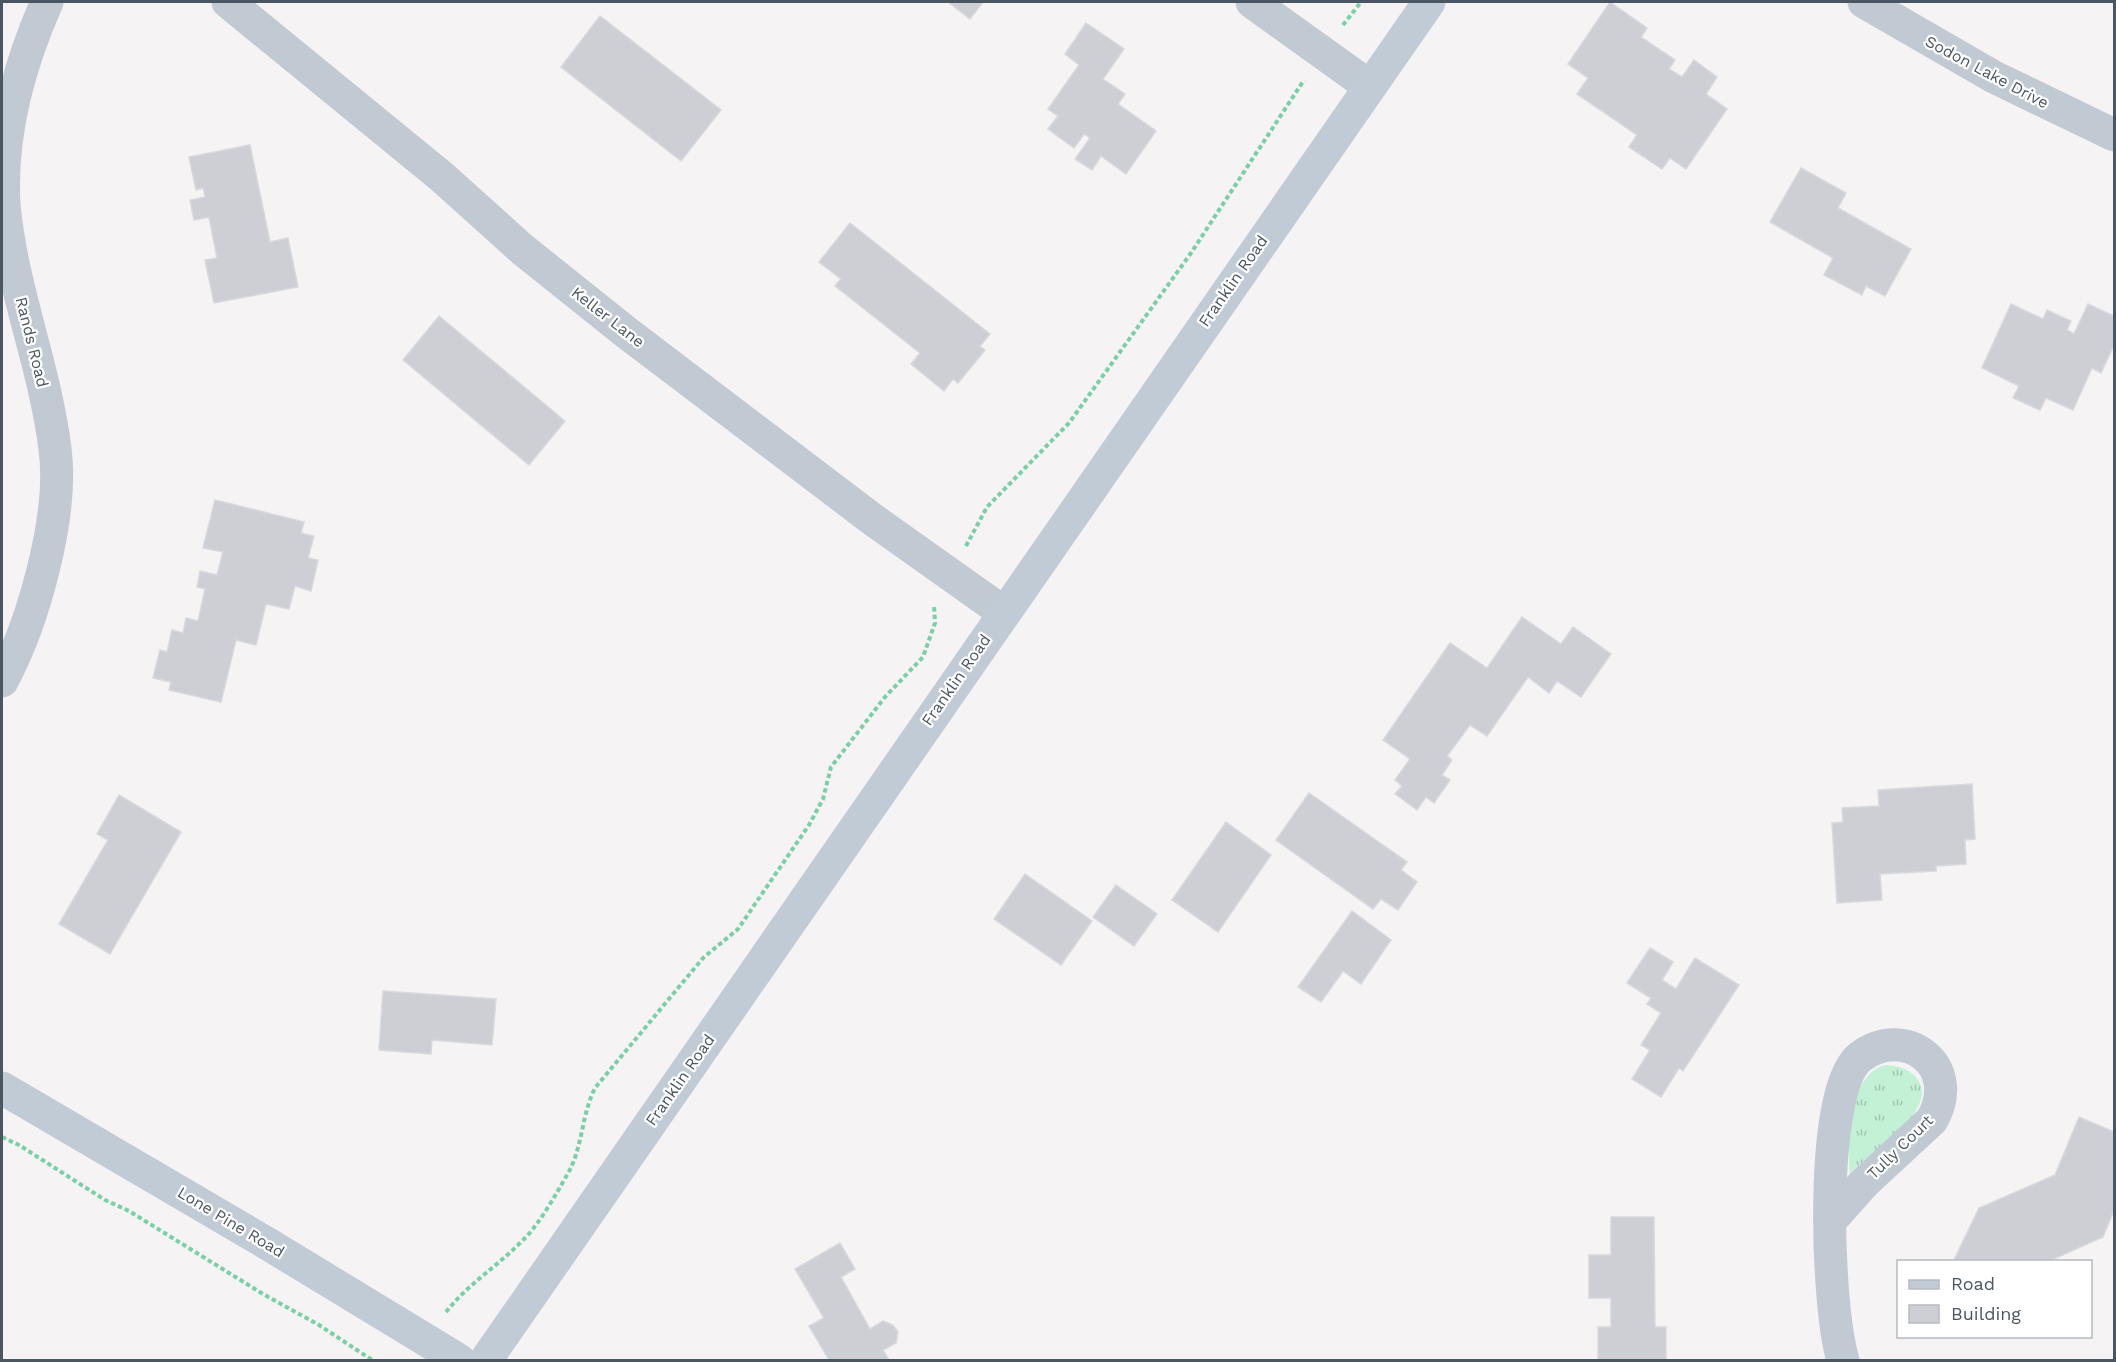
<svg xmlns="http://www.w3.org/2000/svg" width="2116" height="1362" font-family="'Work Sans',sans-serif">
<style>
.grass{fill:url(#grass-tufts)}
.building{fill:#cdcfd5;stroke:#d7d9de;stroke-width:1.5}
.lines{fill:none;stroke-linecap:round;stroke-linejoin:round}
.path{stroke:#7ad0a6;stroke-width:4;stroke-dasharray:4.5 3;stroke-linecap:butt}
.street{stroke:#c1cad2;stroke-width:33}
.secondary{stroke:#c1cbd6;stroke-width:33}
.labels{text-anchor:middle;dominant-baseline:central;stroke-width:4.5;stroke-linejoin:round;paint-order:stroke}
.street-label{font-size:16px;fill:#4a5661;stroke:#fff}
</style>
<defs>
<pattern id="grass-tufts" width="24" height="20" patternUnits="userSpaceOnUse" patternTransform="scale(1.5)"><rect width="24" height="20" fill="#c3f1d5"/><path d="M3 7l-1-3M5 7V3M7 7l1-3M15 17l-1-3M17 17v-4M19 17l1-3" fill="none" stroke="#a0c6b0"/></pattern>
</defs>
<rect width="100%" height="100%" fill="#f5f3f3"/>
<path class="grass" d="M1886 1065C1899 1066 1911 1069 1918 1080 1939 1110 1870 1154 1850 1173 1847 1140 1848 1074 1886 1065Z"/>
<g class="building">
<polygon points="948,2 983,2 970,19"/>
<polygon points="1610,2 1647,28 1641,37 1675,60 1669,69 1682,77 1694,60 1717,77 1706,94 1727,109 1686,169 1670,158 1662,169 1629,147 1637,135 1577,94 1588,78 1568,64"/>
<polygon points="600,16 721,110 681,161 561,67"/>
<polygon points="1086,23 1124,49 1103,79 1125,94 1118,104 1156,131 1126,174 1101,156 1092,170 1075,159 1090,138 1084,134 1074,148 1048,129 1058,116 1048,109 1079,65 1065,54"/>
<polygon points="250,145 270,242 288,238 298,287 214,303 205,260 217,258 209,217 194,220 190,200 205,197 203,188 196,190 189,157"/>
<polygon points="1801,168 1846,193 1838,208 1911,249 1885,296 1866,286 1862,295 1824,275 1833,258 1770,222"/>
<polygon points="850,223 990,334 980,346 985,350 958,383 953,379 944,391 911,364 920,353 835,286 841,279 819,262"/>
<polygon points="2011,304 2043,319 2047,310 2071,321 2067,330 2074,334 2088,304 2114,316 2114,345 2101,373 2092,368 2073,410 2046,398 2040,410 2013,398 2019,386 1982,368"/>
<polygon points="439,316 565,421 529,465 403,360"/>
<polygon points="215,500 304,522 301,533 314,536 308,558 318,560 311,591 295,586 289,609 266,604 256,645 236,640 221,702 169,690 171,682 153,678 160,650 167,652 172,630 183,633 186,618 198,621 205,589 197,587 200,571 217,575 223,552 203,548"/>
<polygon points="1522,617 1561,644 1573,627 1611,654 1581,697 1557,681 1549,693 1528,677 1487,736 1470,725 1447,756 1452,760 1442,775 1450,780 1434,803 1426,797 1417,810 1395,794 1402,786 1395,780 1410,759 1383,740 1450,643 1487,668"/>
<polygon points="1972,784 1975,839 1965,840 1966,864 1936,866 1936,871 1880,874 1882,900 1837,903 1832,823 1843,822 1842,808 1879,806 1878,790"/>
<polygon points="1309,793 1407,862 1401,870 1417,882 1398,910 1381,899 1373,909 1276,840"/>
<polygon points="119,795 181,832 110,954 59,924 108,840 97,834"/>
<polygon points="1226,822 1271,855 1218,932 1172,900"/>
<polygon points="1025,874 1092,921 1061,965 994,919"/>
<polygon points="1116,885 1157,914 1134,946 1093,917"/>
<polygon points="1352,911 1391,940 1361,984 1343,971 1321,1002 1298,987"/>
<polygon points="1650,948 1673,962 1662,980 1676,989 1695,958 1739,985 1683,1071 1679,1068 1661,1097 1632,1079 1650,1050 1641,1045 1661,1013 1647,1004 1651,998 1627,983"/>
<polygon points="383,991 496,999 492,1045 432,1040 431,1054 379,1050"/>
<polygon points="2079,1117 2114,1132 2114,1210 2103,1237 2047,1262 1953,1262 1979,1208 2055,1175"/>
<polygon points="1611,1217 1654,1217 1655,1327 1666,1327 1666,1360 1598,1360 1598,1327 1611,1327 1611,1298 1589,1298 1589,1255 1611,1255"/>
<polygon points="840,1243 855,1269 841,1277 870,1329 883,1321 893,1325 898,1332 896,1343 883,1350 889,1360 829,1360 809,1326 824,1318 795,1269"/>
</g>
<g class="lines">
<g class="path">
<polyline points="1343,25 1361,2"/>
<polyline points="966,546 987,507 1069,423 1191,253 1304,80"/>
<polyline points="2,1137 19,1145 105,1200 129,1211 263,1294 319,1325 372,1360"/>
<path d="M446 1312C469 1283 498 1266 523 1240 539 1225 556 1194 567 1175 583 1148 581 1116 595 1088L703 958 738 929 809 825 823 799 831 767 885 697 923 657 935 623 934 605"/>
</g>
<g class="street">
<polyline points="228,2 442,177 522,249 627,333 872,519 1003,612"/>
<polyline points="1252,2 1369,86"/>
<polyline points="1864,2 1994,77 2114,135"/>
<path d="M2 681C33 624 64 515 55 449 45 366 11 287 4 204 0 134 19 65 47 2"/>
<path d="M1831 1220 1864 1183 1932 1120C1963 1065 1904 1023 1860 1057 1818 1090 1827 1310 1843 1360"/>
</g>
<g class="secondary">
<polyline points="2,1088 268,1244 459,1360"/>
<polyline points="486,1360 1429,2"/>
</g>
</g>
<g class="labels">
<g class="street-label">
<text transform="translate(1987 72) rotate(28)">Sodon Lake Drive</text>
<text transform="translate(1233 281) rotate(-55)">Franklin Road</text>
<text transform="translate(608 317) rotate(38)">Keller Lane</text>
<text transform="translate(32 342) rotate(76)">Rands Road</text>
<text transform="translate(956 680) rotate(-55)">Franklin Road</text>
<text transform="translate(680 1080) rotate(-55)">Franklin Road</text>
<text transform="translate(1900 1147) rotate(-44)">Tully Court</text>
<text transform="translate(231 1222) rotate(31)">Lone Pine Road</text>
</g>
</g>
<rect width="2116" height="1362" fill="none" stroke="#4a5661" stroke-width="6"/>
<rect x="1897" y="1260" width="195" height="78" fill="#ffffff" stroke="#b7bbc0" stroke-width="1.5"/>
<rect x="1909" y="1280" width="30" height="9" fill="#c1cbd6" stroke="#b7bbc0" stroke-width="1.5"/>
<text x="1951" y="1290" font-size="18" fill="#4a5661">Road</text>
<rect x="1909" y="1305" width="30" height="18" fill="#cdcfd5" stroke="#b7bbc0" stroke-width="1.5"/>
<text x="1951" y="1320" font-size="18" fill="#4a5661">Building</text>
</svg>
